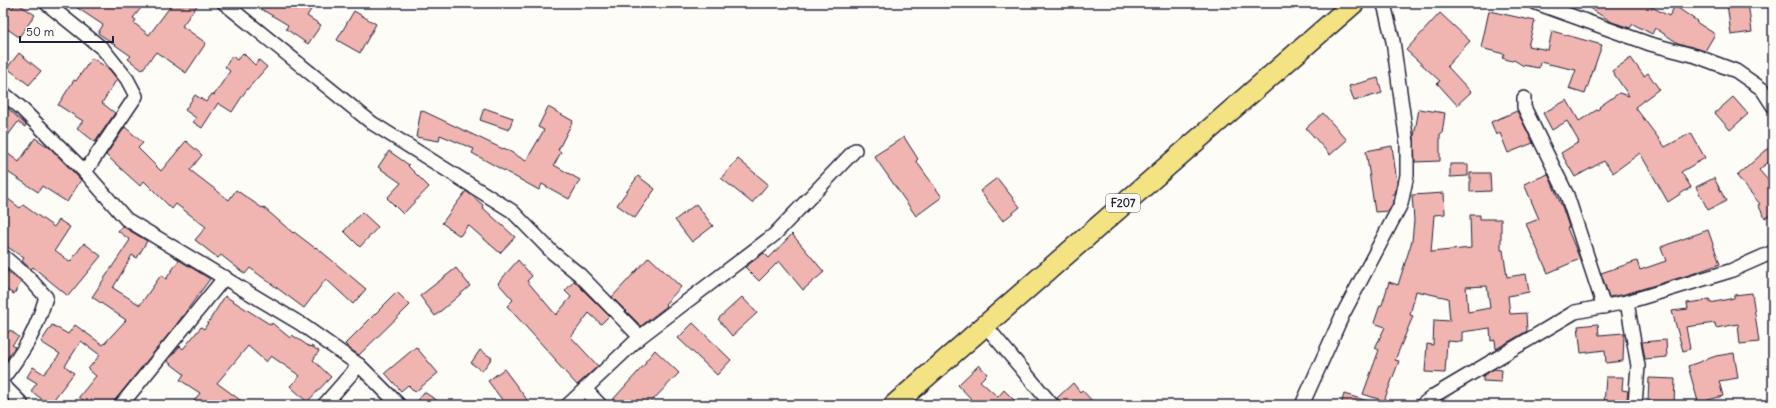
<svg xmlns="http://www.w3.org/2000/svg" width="1776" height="408" font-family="Delius,sans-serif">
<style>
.building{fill:#f0b5b1;stroke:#22223b;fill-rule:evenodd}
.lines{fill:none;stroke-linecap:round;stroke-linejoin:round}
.street-casing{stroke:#22223b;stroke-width:16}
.primary-casing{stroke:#22223b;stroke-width:23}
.street{stroke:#fdfcf7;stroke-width:13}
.primary{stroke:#f4e382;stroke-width:20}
.labels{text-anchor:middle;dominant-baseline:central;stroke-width:3.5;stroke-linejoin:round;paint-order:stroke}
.shield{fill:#fdfcf7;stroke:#646373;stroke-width:1}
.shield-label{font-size:11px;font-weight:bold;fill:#22223b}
</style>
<rect width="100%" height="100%" fill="#fdfcf7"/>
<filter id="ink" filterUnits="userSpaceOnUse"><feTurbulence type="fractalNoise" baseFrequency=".025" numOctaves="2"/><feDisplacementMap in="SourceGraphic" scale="8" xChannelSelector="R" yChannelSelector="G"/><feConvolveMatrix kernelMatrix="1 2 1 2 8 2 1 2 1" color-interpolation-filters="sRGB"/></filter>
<g filter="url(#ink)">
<g class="building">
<polygon points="3,3 12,8 17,3 35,15 19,37 3,26"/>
<polygon points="70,3 145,3 133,18 136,20 134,23 149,35 173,3 199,3 182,26 206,43 186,73 156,52 142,70 128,59 131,56 98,33 103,25"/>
<polygon points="251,3 285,3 296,10 300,3 315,3 307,16 321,25 308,44 286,29 288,25"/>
<polygon points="1581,3 1644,3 1669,16 1675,6 1697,21 1696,22 1715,34 1705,51 1678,43 1655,28 1652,34 1633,24 1630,28 1612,22"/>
<polygon points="1727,3 1748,3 1752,32 1731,35"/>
<polygon points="354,11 376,24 360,53 337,40"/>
<polygon points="1489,11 1535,21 1528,46 1548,50 1552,31 1602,45 1585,94 1569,89 1576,70 1540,62 1539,68 1522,65 1514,60 1512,61 1502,58 1504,54 1481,48"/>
<polygon points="1440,13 1470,41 1447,66 1471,92 1457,105 1437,83 1440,81 1406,50"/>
<polygon points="19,53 41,71 29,85 7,68"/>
<polygon points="243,53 255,65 259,60 267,67 245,92 232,112 218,103 202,128 193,122 196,118 185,110 195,95 206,102 212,94 214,95 230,71 225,67 232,56 237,60"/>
<polygon points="92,58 109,69 117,79 102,103 115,113 95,142 77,128 83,121 58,105 74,80 76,81"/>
<polygon points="1631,58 1644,76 1648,73 1659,89 1635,107 1665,147 1691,133 1705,158 1681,172 1691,187 1668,202 1640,153 1613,173 1604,161 1575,177 1561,153 1579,142 1567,121 1552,130 1543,113 1567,100 1579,121 1600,108 1599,107 1619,93 1629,96 1612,71"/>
<polygon points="1378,78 1382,93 1354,101 1349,86"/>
<polygon points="1733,97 1748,114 1730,130 1715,113"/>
<polygon points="3,104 26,125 25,127 18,122 3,142"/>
<polygon points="548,107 573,121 558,150 561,152 554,165 580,180 569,199 542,184 539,190 472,153 474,149 440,135 439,141 416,137 421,110 503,149 504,148 526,161 544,130 538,127"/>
<polygon points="484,108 513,118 509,130 480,120"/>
<polygon points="1419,109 1445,113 1442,134 1440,134 1440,161 1415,162 1414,136"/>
<polygon points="1517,111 1533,143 1508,153 1500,133 1496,135 1491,122"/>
<polygon points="1323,113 1347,140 1330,155 1306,128"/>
<polygon points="125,127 143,143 138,148 161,171 186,141 202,155 190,170 229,200 236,190 262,208 263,207 293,233 294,232 315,248 316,247 366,289 353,304 326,279 304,308 250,268 245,274 221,255 218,258 195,240 206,227 176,204 172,209 144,181 140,186 106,155"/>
<polygon points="904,137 918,159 916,161 942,197 916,216 874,156"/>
<polygon points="35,138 50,148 81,180 67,202 42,186 38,192 3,169 3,150 19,162"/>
<polygon points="1773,144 1773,158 1759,170 1773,186 1773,213 1765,218 1758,205 1760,204 1737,176"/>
<polygon points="1392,146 1397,182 1395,194 1392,194 1393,203 1388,211 1375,212 1366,151"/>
<polygon points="389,151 409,165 408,166 429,187 403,214 387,198 401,183 378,167"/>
<polygon points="738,159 768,184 752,203 721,178"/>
<polygon points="1450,164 1468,164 1468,176 1450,177"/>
<polygon points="1470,173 1490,173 1491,191 1470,192"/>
<polygon points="1548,174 1563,209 1569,227 1567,228 1580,259 1548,273 1526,224 1539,219 1524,184"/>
<polygon points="638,176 655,189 635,218 617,205"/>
<polygon points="997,178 1020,207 1003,221 980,191"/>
<polygon points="1714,178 1726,201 1708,210 1696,187"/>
<polygon points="466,191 483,205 482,207 515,237 500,253 468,225 460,236 442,223"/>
<path d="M1444 193 1445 214 1434 215 1431 252 1471 248 1470 215H1480V219H1501V250H1503L1507 277 1526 274 1529 292 1508 296 1510 314 1526 313 1527 331 1496 349 1495 340 1491 341 1490 328 1462 332V342L1447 341 1445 373 1425 372 1427 344 1433 345 1434 320 1450 321 1448 298 1416 291 1410 315 1413 316 1395 360 1399 361 1384 401 1363 394 1379 350 1375 348 1385 327 1374 323 1380 305H1382L1389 282 1398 285 1412 241 1414 220 1412 195ZM1487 286 1490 308 1468 312 1466 287Z"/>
<polygon points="3,195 20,208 23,205 54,227 59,220 70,227 55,250 70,262 84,243 101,256 68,296 33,267 31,269 22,261 24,258 3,244"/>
<polygon points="696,204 713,226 692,242 675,220"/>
<polygon points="362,212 378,227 360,247 344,231"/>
<polygon points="122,226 147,241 137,258 132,255 113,288 140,305 161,275 166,279 179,260 210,279 176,325 115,400 113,405 90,405 79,397 96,376 88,369 100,355 81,341 65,366 74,373 51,403 47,403 31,391 37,383 27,377 33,367 44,374 60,354 41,342 52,325 68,334 75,325 103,345 126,320 92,297 130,240 118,231"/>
<polygon points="1708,230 1720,264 1692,274 1625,294 1609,297 1601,273 1637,261 1640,270 1666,261 1661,247"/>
<polygon points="792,234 824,272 803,290 779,261 759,281 745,267 764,253 769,258"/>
<polygon points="649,257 681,287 665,304 667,306 641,326 612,297"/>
<polygon points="518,260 532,276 527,281 556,315 571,297 565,291 574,281 609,316 601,324 589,313 571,337 598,366 577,385 555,361 556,360 507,306 513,300 498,283"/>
<polygon points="3,268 21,282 14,294 3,288"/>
<polygon points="456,268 470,286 435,316 420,296"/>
<polygon points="397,292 410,305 359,355 350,349 345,344"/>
<polygon points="1752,293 1759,342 1740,344 1738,324 1716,328 1715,323 1686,327 1690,349 1683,351 1672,311 1688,309 1687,303 1710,300 1710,303 1734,298 1734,295"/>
<polygon points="225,296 271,325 272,323 290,338 292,335 310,347 311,346 319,351 313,360 331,377 307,402 290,386 300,376 271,356 266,362 248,346 217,383 247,405 191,405 200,393 180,380 184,374 167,361 180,346 183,349 201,327 204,329"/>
<polygon points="742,297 757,313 732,336 718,319"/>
<polygon points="693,323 731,360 717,375 678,338"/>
<polygon points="1598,324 1599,335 1624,333 1623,361 1606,363 1605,350 1581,353 1578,326"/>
<polygon points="10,330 19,337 12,345 15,347 3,364 3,339"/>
<polygon points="1666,340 1667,357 1645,359 1642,342"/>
<polygon points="416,347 438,373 415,392 408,385 401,391 385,373"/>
<polygon points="480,350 492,358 482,371 471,363"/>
<polygon points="655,350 679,373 648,405 608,405 646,363 645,362"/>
<polygon points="1734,353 1738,378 1719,381 1723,396 1708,400 1710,405 1699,405 1688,366 1716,356"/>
<polygon points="979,365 987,374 980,381 998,397 1004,390 1019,405 977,405 958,385"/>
<polygon points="504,369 531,405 506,405 488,381"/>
<polygon points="1494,369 1502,370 1501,382 1483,381 1483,376"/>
<polygon points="1606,377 1623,377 1622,390 1628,391 1626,405 1604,405"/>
<polygon points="1649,378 1675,379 1674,405 1663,405 1663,402 1648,401"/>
<polygon points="1073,383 1080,392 1082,390 1096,405 1064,405 1057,398"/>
<polygon points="424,392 444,405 415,405"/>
<polygon points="1344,394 1371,402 1370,405 1341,405"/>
</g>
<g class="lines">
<defs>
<g id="street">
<polyline points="46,3 103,49 127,79 136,96 85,172"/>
<polyline points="224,3 372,123 512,211 553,253 580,275 640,337"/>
<polyline points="1536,3 1650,44 1696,56 1736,71 1762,89 1773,106"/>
<polyline points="3,93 20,107 85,172 126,219 301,324 359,365 399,405"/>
<polyline points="1524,98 1524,107 1567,195 1604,307"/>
<path d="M3 256 29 278 46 297C36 331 25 350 3 378"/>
<polyline points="1627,302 1638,366 1635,405"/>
<polyline points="985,325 1052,405"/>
<polyline points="3,385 21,403"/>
<polyline points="585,389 600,405"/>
<polyline points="121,405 225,277"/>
<polyline points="324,405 359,365"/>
<polyline points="568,405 640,337 774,235 855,150"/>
<polyline points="1302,405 1342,316 1401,204 1407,175 1407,143 1393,41 1385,8 1383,3"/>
<polyline points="1422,405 1435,395 1575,312 1627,302 1730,271 1773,252"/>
</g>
<polyline id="primary" points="894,405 1354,3"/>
</defs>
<use href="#street" class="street-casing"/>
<use href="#primary" class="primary-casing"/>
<use href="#street" class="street"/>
<use href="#primary" class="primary"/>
</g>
</g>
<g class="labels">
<rect class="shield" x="1106" y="194" width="34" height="18" rx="3"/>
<g class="shield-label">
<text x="1123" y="203">F207</text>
</g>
</g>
<rect width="1776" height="408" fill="none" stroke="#fdfcf7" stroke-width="16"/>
<rect x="8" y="8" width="1760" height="392" fill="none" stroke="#22223b" stroke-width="1.5" filter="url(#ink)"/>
<path d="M20 36v6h93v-6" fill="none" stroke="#22223b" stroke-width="2"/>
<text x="26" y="36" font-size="12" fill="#22223b" stroke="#fdfcf7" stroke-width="3" paint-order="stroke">50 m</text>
</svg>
